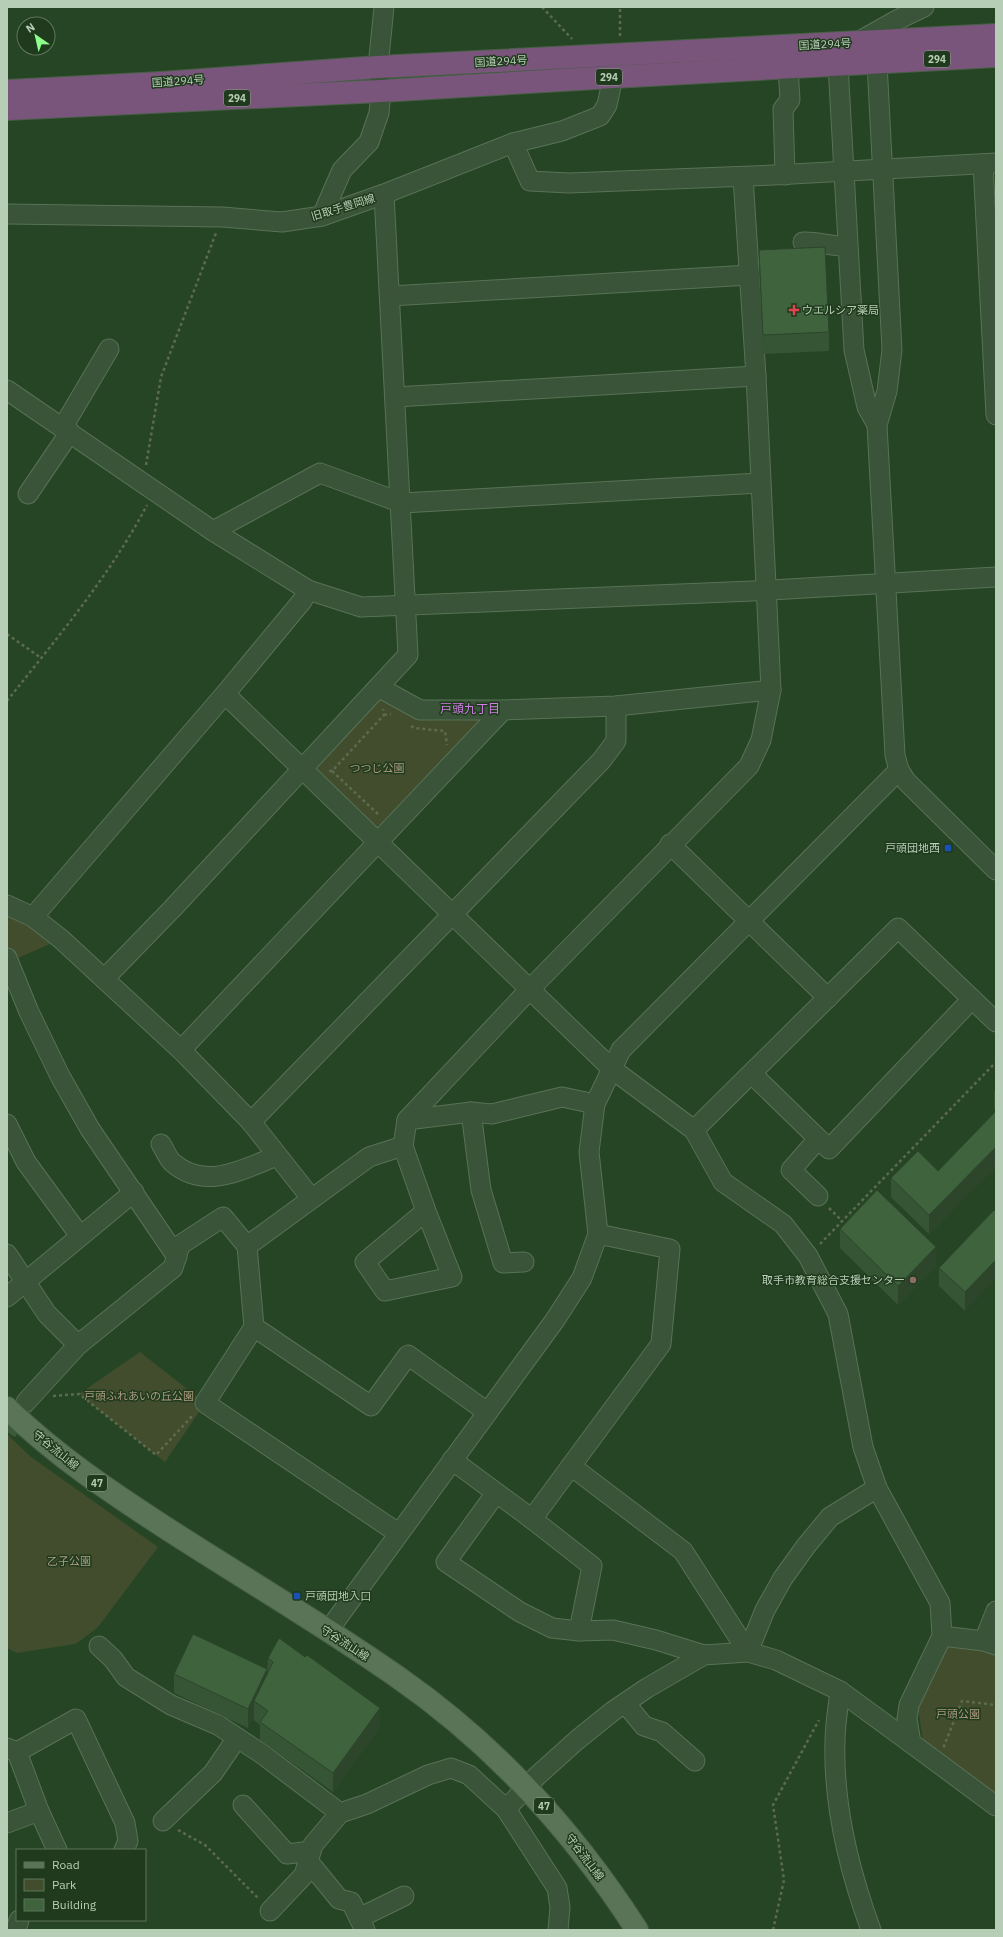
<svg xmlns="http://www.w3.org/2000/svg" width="1003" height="1937" font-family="'IBM Plex Sans','Noto Sans JP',sans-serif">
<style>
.green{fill:#424d2d}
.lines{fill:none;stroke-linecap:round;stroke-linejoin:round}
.minor-tunnel{stroke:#3c5a3a;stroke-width:19;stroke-dasharray:19 10;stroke-linecap:butt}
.minor-casing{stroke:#587257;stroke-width:21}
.major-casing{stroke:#445e43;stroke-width:24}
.highway-casing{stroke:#455f44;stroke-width:24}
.path{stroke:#5c6b4e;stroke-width:2.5;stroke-dasharray:3 3;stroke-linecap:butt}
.minor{stroke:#3a5439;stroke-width:19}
.major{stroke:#597457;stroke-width:22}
.highway{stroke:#7a557b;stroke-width:22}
.wall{fill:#365534}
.shaded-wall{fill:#2c452b}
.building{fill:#3f633d;stroke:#2c452b}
.health-dot{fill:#e0444e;stroke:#1f3a1d;stroke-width:1.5}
.transit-dot{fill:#1a4fb4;stroke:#1f3a1d;stroke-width:1.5}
.education-dot{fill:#8d6e63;stroke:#1f3a1d;stroke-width:1.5}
.labels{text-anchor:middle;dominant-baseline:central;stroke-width:3;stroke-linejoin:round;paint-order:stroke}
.shield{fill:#1f3a1d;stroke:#89a288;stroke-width:1}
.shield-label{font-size:10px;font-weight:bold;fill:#b7ceb6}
.street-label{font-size:11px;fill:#b7ceb6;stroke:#1f3a1d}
.poi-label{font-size:11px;fill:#b7ceb6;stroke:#1f3a1d;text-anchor:start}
.park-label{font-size:11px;fill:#af9c81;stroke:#1f3a1d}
.neighbourhood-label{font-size:12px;fill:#d17fe7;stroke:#1f3a1d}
</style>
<rect width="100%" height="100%" fill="#264524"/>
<g class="green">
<polygon points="380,688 420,710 503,710 378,842 303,769"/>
<polygon points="7,905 61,939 9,962 7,958"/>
<polygon points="140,1352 205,1403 165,1462 79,1394"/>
<polygon points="7,1434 31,1457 158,1547 98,1627 84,1638 75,1644 17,1653 7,1648"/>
<polygon points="947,1646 986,1649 996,1653 996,1797 923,1741 918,1708"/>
</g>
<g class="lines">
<polyline class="minor-tunnel" points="7,1432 25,1405"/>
<defs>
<g id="minor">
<polyline points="867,52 877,63 892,350 887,391 877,425 895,755 899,770 906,781 996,870"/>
<polyline points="513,143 530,181 569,183 774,175 996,163"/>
<polyline points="983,164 996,415"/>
<polyline points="785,175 783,109 790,100 788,68"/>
<polyline points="7,214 222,217 282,222 322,216 384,194 513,143 562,131 600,116 607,105 613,77"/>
<polyline points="322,216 342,170 369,142 379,113 381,91 378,67 384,7"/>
<path d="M803 242C818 241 832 247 847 246"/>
<polyline points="390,296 750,275"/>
<polyline points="7,390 213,531 308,590 361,607 753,591 996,577"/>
<polyline points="395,397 756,376"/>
<polyline points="877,425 867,407 854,350 838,65 858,42 897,20 924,7"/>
<polyline points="63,427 109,349"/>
<polyline points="28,494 70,432"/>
<polyline points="213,531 320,473 402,503 760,483"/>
<polyline points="380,688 420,710 503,710 616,706 771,690"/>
<polyline points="225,694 612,1069 694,1130 723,1182 783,1224 808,1256 838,1314 863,1447 877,1488 940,1603 942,1636 909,1705 907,1719 911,1743 996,1806"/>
<polyline points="670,844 828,998"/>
<polyline points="7,905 33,917 61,939 181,1050 251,1122 311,1198"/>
<polyline points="33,917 225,694 302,601 308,590"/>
<polyline points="7,958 29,1012 60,1076 90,1129 177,1257"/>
<polyline points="104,979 173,908 408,655 384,194"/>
<polyline points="181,1050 503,710"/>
<polyline points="752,1074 829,1149 972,999"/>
<polyline points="471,1112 481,1190 503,1263 524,1262"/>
<polyline points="407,1120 471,1112 492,1114 562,1097 595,1104"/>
<polyline points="251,1122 601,761 616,741 616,706"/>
<polyline points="7,1124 26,1162 80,1236"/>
<polyline points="694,1130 898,928 996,1022"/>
<path d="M161 1144C165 1150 168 1159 173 1163 206 1191 243 1169 277 1156"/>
<polyline points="403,1146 369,1157 247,1246 254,1327 371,1406 408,1355 487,1412"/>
<polyline points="818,1196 791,1170 818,1139"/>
<polyline points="426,1211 365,1262 385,1291 452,1277 426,1211 403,1146 407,1120 529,990 749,766 761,740 771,690 756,376 743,177"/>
<polyline points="598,1234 670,1249 661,1344 571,1466 683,1551 748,1652"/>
<polyline points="7,1254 47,1314 78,1345 173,1268 180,1245 223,1217 247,1246"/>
<polyline points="7,1297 134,1192"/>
<polyline points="254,1327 205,1403 398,1533"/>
<polyline points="26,1402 78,1345"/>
<polyline points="452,1460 532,1519 592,1566 579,1631 552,1628 520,1612 446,1562 496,1493"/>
<polyline points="532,1519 571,1466"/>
<polyline points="328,1631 555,1320 582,1278 598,1234 589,1152 595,1104 621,1050 899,770"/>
<polyline points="579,1631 613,1630 656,1640 704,1655"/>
<polyline points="942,1636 984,1641 996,1645"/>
<polyline points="984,1641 996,1611"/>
<polyline points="99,1646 113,1659 126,1677 171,1705 218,1725 262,1754 340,1813"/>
<polyline points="748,1652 765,1610 783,1578 806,1546 830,1517 877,1488"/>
<path d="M840 1691C838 1708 835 1725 835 1742 833 1807 849 1870 871 1930"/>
<polyline points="625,1703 644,1726 662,1732 695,1761"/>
<polyline points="7,1748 17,1752 39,1811 57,1850"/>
<polyline points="17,1752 76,1719 125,1823 128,1841 124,1850"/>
<polyline points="243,1805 287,1854 311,1851"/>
<polyline points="163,1821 213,1773 237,1738"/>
<polyline points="7,1823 39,1811"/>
<polyline points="308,1861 339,1899 351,1902 365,1930"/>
<polyline points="270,1911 304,1875 313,1845 340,1813 367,1804 428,1775 451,1768 469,1775 506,1809"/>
<polyline points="359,1918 404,1896"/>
<polyline points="16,1930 19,1920"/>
<polyline points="558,1930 560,1907 557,1888 506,1809 537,1776 577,1740 613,1711 647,1688 704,1655 748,1652 776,1660 840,1691 911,1743"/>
</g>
<path id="major" d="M7 1408C56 1456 112 1493 169 1530 245 1579 325 1626 399 1678 495 1745 574 1832 637 1930"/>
<g id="highway">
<polyline points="7,91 161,83 378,67 996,35"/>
<polyline points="7,109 381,91 613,77 996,56"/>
</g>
</defs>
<use href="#minor" class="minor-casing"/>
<use href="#major" class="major-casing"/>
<use href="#highway" class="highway-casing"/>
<g class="path">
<polyline points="542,7 572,39"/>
<polyline points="620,36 620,7"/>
<polyline points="146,465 161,377 216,233"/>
<polyline points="7,634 41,658"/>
<path d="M7 701C56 639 110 576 147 505"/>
<polyline points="384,715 391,714"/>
<polyline points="411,726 414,728 445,731 447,745"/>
<polyline points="329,771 332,771 384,715 383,709"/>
<polyline points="332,771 380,816"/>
<polyline points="829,1208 842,1221"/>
<polyline points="820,1244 996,1062"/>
<polyline points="53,1396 79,1394 156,1455 194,1414"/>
<polyline points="945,1747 944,1746 962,1701 996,1705"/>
<polyline points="178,1830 205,1845 259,1899"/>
<polyline points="773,1930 784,1880 773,1805 819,1720"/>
</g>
<use href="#minor" class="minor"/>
<use href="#major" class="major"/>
<use href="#highway" class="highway"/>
</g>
<g class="wall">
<polygon points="759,250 829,332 829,351 763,354 759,268"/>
<polygon points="996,1089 996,1111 994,1109 994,1091"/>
<polygon points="996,1111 996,1166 929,1234 891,1197 891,1178 938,1171"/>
<polygon points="994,1210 965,1311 939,1286 939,1268"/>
<polygon points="840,1229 936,1266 898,1305 840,1248"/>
<polygon points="268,1658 380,1727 333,1792 260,1740 260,1725 254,1720 254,1717 248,1728 174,1693 174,1674 267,1673"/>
</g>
<g class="shaded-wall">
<polygon points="996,1147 996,1166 929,1234 929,1215"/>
<polygon points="936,1247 936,1266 898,1305 898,1286"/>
<polygon points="996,1260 996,1278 965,1311 965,1292"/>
<polygon points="267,1669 267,1688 254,1701 254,1717 248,1728 248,1709"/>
<polygon points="380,1708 380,1727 333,1792 333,1773"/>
</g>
<g class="building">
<polygon points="825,247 829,332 763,335 759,250"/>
<polygon points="996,1111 996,1147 929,1215 891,1178 918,1151 938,1171"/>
<polygon points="877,1190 936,1247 898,1286 840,1229"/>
<polygon points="994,1210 996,1212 996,1260 965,1292 939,1268"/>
<polygon points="193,1634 267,1669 248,1709 174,1674"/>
<polygon points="279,1638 305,1657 307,1655 380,1708 333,1773 260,1722 268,1711 254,1701 273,1662 268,1658"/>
</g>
<path class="health-dot" d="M792 304h4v4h4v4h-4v4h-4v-4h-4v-4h4z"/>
<g class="transit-dot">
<rect x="944" y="844" width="8" height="8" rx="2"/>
<rect x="293" y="1592" width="8" height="8" rx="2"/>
</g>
<circle class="education-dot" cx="913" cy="1280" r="4"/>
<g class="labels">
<g class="shield">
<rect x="924" y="51" width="26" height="16" rx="3"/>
<rect x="596" y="69" width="26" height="16" rx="3"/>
<rect x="224" y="90" width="26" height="16" rx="3"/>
<rect x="87" y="1475" width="20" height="16" rx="3"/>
<rect x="534" y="1798" width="20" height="16" rx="3"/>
</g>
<g class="shield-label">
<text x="937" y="59">294</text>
<text x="609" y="77">294</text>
<text x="237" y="98">294</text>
<text x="97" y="1483">47</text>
<text x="544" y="1806">47</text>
</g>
<g class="street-label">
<text transform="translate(825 44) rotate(-3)">国道294号</text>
<text transform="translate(501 61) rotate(-3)">国道294号</text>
<text transform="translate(178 81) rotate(-4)">国道294号</text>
<text transform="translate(343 207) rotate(-17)">旧取手豊岡線</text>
<text transform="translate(56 1450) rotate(39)">守谷流山線</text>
<text transform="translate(345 1643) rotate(33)">守谷流山線</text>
<text transform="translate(585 1857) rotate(53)">守谷流山線</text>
</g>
<g class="poi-label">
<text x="802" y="310">ウエルシア薬局</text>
<text x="940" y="848" text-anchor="end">戸頭団地西</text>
<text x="905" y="1280" text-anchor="end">取手市教育総合支援センター</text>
<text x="305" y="1596">戸頭団地入口</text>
</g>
<g class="park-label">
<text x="377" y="768">つつじ公園</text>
<text x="139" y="1396">戸頭ふれあいの丘公園</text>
<text x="69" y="1561">乙子公園</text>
<text x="958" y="1714">戸頭公園</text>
</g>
<g class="neighbourhood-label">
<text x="470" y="708">戸頭九丁目</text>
</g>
</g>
<rect width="1003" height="1937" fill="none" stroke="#b7ceb6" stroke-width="16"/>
<rect x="16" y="1849" width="130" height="72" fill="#1f3a1d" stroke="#5c755a"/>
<rect x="24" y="1862" width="20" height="6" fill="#597457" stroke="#5c755a"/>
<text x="52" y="1869" font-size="12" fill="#b7ceb6">Road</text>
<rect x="24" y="1879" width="20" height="12" fill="#424d2d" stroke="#5c755a"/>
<text x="52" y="1889" font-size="12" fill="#b7ceb6">Park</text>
<rect x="24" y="1899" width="20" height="12" fill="#3f633d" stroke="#5c755a"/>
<text x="52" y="1909" font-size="12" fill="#b7ceb6">Building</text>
<g transform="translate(36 36) rotate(326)"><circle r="19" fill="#1f3a1d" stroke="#5c755a"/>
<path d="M0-3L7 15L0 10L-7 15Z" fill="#8dff8a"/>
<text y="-6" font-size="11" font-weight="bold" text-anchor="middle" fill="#b7ceb6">N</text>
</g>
</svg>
